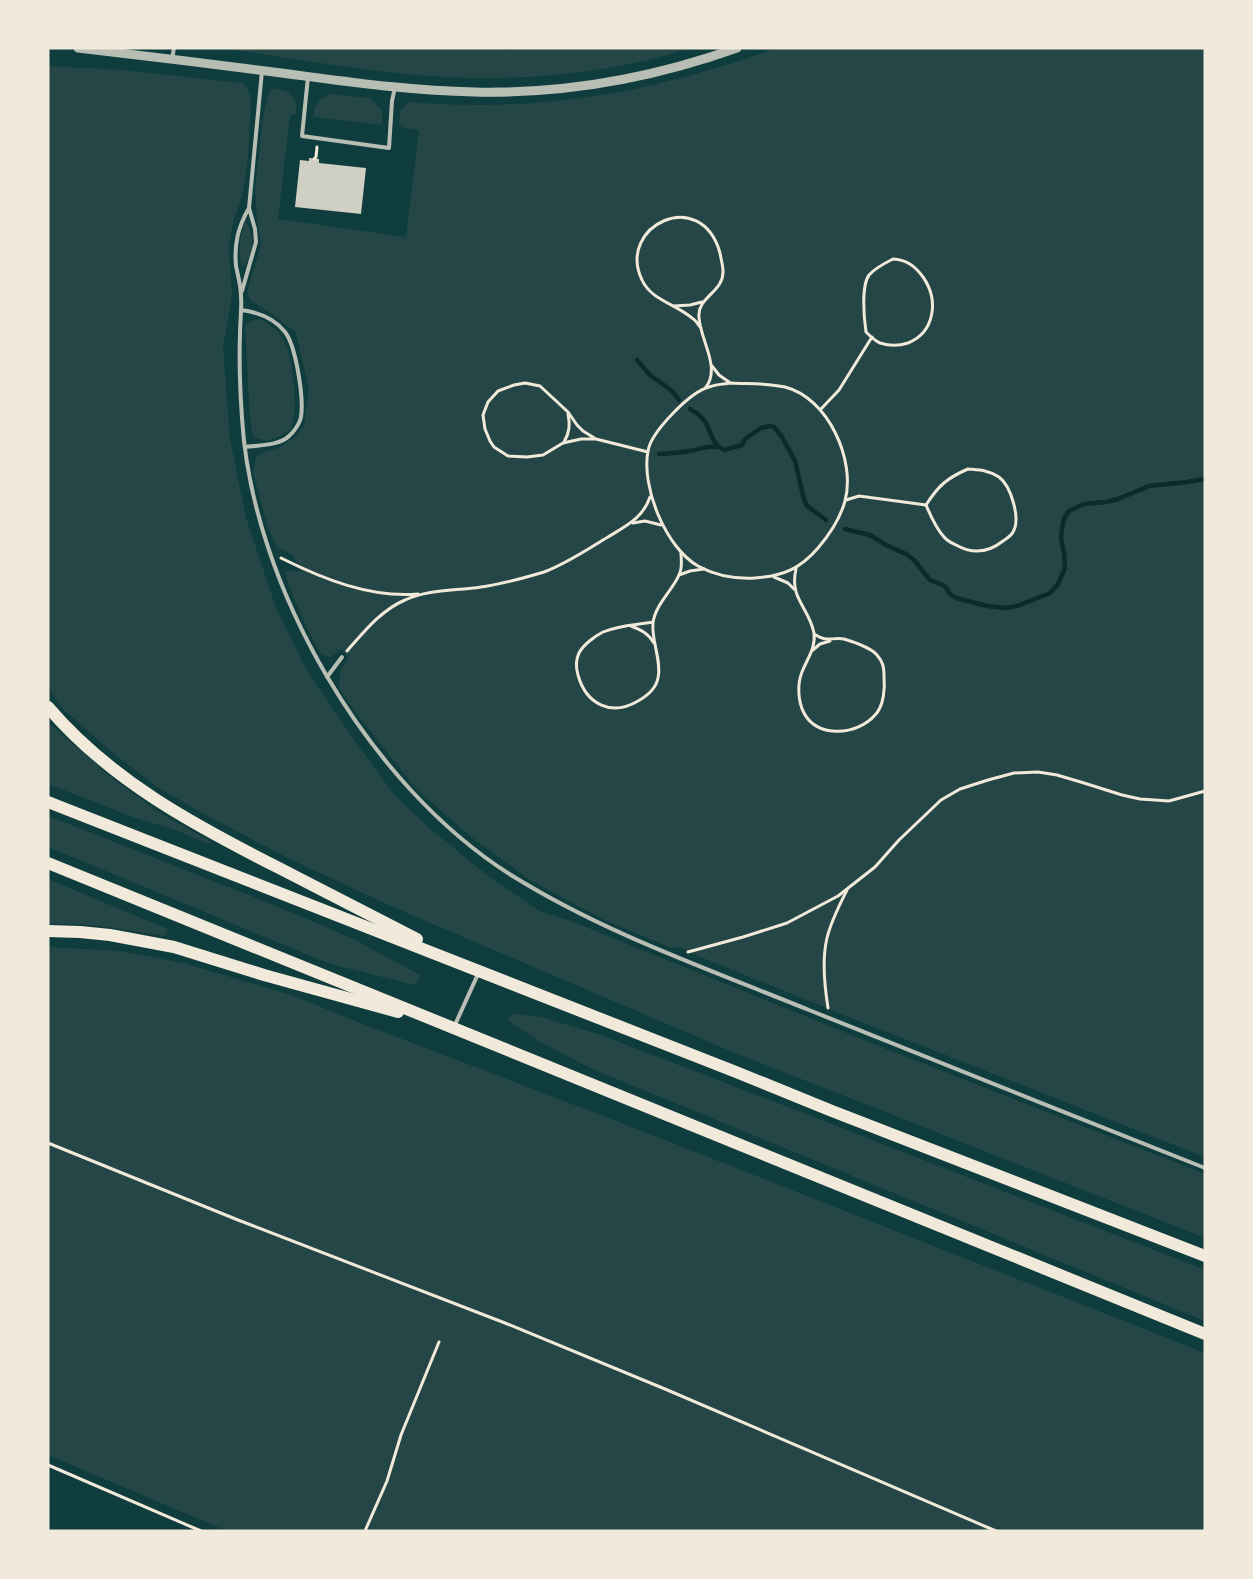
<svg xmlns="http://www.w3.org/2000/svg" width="1253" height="1579" font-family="'Work Sans',sans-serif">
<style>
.green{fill:#244646}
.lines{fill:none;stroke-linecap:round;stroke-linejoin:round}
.stream{stroke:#0a2a2b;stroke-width:4.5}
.building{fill:#cfcfc3}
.path{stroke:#f1e9da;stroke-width:3}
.service{stroke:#b8beb3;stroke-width:4}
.tertiary{stroke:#b8beb3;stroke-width:9}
.motorway{stroke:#f1e9da;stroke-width:12}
</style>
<rect width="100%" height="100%" fill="#0f3d3e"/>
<g class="green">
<path d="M219 48H447L512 50 548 48H691C604 76 508 83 417 75 351 69 285 57 219 48Z"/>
<path d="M776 48H1205V1157L854 1019 693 954 681 947 671 948 604 920 530 880 475 840 417 790 352 708 339 688 340 671 348 658 342 649 331 657C330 657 323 655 322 654 314 647 288 586 285 573L291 570 301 572 293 555 277 547 268 528 253 472 256 457 266 451 278 448 295 437 304 425 309 389 296 333 271 313 251 301 247 292 261 245 257 219 255 188 263 117 268 94 272 89C290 89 297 96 296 114L290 116 278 219 406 237 419 130 403 128 399 125 400 112 408 102C510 111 608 100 706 71 730 64 753 57 776 48Z"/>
<polygon points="48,66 122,70 243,83 248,90 251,100 248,159 243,192 233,223 229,245 232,296 223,347 230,439 246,518 276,608 306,669 350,734 392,792 429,828 491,878 541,912 571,921 876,1045 1205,1174 1205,1238 728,1050 393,907 292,860 200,812 154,785 107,748 64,710 48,687"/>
<path d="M330 94 371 98 382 111V125L313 117C315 104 318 100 330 94Z"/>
<path d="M246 221C256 237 253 255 242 268 238 252 239 237 246 221Z"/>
<path d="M260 319C269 324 276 329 282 337 292 352 297 398 294 415 293 420 292 424 291 429 277 438 269 445 253 436L250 420 245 326 251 321Z"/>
<polygon points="48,722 111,777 157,811 213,843 207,843 173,829 135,818 48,784"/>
<polygon points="48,816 254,897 333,930 359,942 420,975 415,985 330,964 48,847"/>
<path d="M48 879 55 882 168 929 165 936C126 930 88 922 48 924Z"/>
<polygon points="48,947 120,951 183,963 294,996 363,1024 650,1134 1205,1353 1205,1531 227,1531 48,1455"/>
<polygon points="515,1014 541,1017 598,1034 806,1114 1205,1270 1205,1321 590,1068 537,1040 508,1020 510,1015"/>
</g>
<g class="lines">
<g class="stream">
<polyline points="637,360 650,375 672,391 679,400"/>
<path d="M690 409C694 412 699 414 702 418 713 429 708 442 724 450L742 445 745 439 761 428 770 426 774 427 782 437 795 461 804 499 807 506 826 520"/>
<path d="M659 454C669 453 679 453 689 451 700 450 705 445 717 447"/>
<polyline points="845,529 870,535 886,545 906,554 914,560 930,580 945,586 950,594 956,598 987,606 1005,608 1017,606 1050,593 1058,584 1065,568 1064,553 1061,538 1062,529 1064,519 1069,511 1084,504 1106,502 1118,499 1149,486 1187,482 1205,479"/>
</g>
</g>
<polygon class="building" points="309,158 319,159 319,163 366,168 361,214 295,207 300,160 309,161"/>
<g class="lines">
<g class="path">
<polyline points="314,159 316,157 317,147"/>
<path d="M893 259C907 260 915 266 923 277 939 300 935 332 908 343 899 346 889 346 880 343 875 341 870 336 866 332 864 319 861 286 869 275 875 268 885 263 893 259Z"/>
<polyline points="674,306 690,305 702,302"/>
<path d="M701 328C698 325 696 320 692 318 676 304 651 300 642 280 616 226 701 185 720 253 721 259 723 266 723 271 724 292 697 297 699 317 700 340 721 367 706 387"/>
<polyline points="712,366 719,375 729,382"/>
<path d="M731 383C749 384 768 383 785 387 828 398 856 460 845 501 840 519 830 534 818 548 800 569 783 576 755 578 735 579 716 576 698 566 666 548 641 487 648 451 651 432 690 392 709 387 716 384 724 384 731 383Z"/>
<polyline points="821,409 839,390 872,337"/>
<polyline points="596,439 583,431 577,425 568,412 540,386 525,383 514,385 498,391 488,402 483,415 485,429 490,441 494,447 508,456 527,457 543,455 563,443 581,439 596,439 648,452"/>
<path d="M564 442C570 432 570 424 568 414"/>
<path d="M968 469C978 470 989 470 999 477 1011 486 1021 519 1013 532 1011 536 1006 539 1003 541 988 553 972 554 956 545 952 543 947 541 944 537 936 528 931 517 926 505 938 486 947 478 968 469Z"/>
<polyline points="846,500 859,496 926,505"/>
<polyline points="633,523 645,521 661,525"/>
<path d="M281 558C323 579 370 598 418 594"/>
<path d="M796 569C789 599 809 607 814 633 816 648 807 659 802 672 797 684 798 702 804 713 817 739 858 735 875 715 884 706 885 688 884 676 884 667 883 662 877 655 870 647 854 642 844 639 830 637 828 643 814 634"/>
<polyline points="679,575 690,571 704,569"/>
<polyline points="774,577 788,583 794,589"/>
<path d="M653 622C636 625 619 625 603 632 595 636 583 645 579 653 576 659 576 668 578 675 586 704 611 717 638 701 647 696 656 688 658 678 662 661 651 640 653 623 655 605 672 591 679 575 683 568 681 559 681 552"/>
<path d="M631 626C641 630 648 633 654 643"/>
<polyline points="813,650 820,644 830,641"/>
<path d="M347 651C363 633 381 610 405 600 429 589 456 591 481 587 502 584 524 578 544 572 566 564 588 549 608 537 626 526 643 518 650 497"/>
<polyline points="688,952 743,937 787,923 838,896 875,867 899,840 941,800 960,789 988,780 1014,773 1038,772 1057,775 1084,783 1122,795 1140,799 1169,801 1205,791"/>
<path d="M828 1008C825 989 822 958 827 938 831 921 839 906 847 890"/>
<polyline points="48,1143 238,1220 505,1323 665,1389 996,1531"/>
<polyline points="48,1465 201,1531"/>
<polyline points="365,1531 387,1481 401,1435 439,1342"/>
</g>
<g class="service">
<polyline points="172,59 174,48"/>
<polyline points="308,77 302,136 389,148 392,101 395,87"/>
<path d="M249 208C238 227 234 244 236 266 238 276 241 286 241 296 242 308 240 321 240 334 239 362 240 390 242 418 252 586 368 785 511 875 604 933 708 969 809 1010 941 1064 1073 1115 1205 1168"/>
<polyline points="242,291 256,242 255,229 249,208 262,71"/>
<path d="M241 310C257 312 274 318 285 332 296 346 304 398 301 417 300 423 294 432 289 436 279 446 258 445 245 447"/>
<polyline points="327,677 342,657"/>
<polyline points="454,1027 478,974"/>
</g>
<path class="tertiary" d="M78 48C148 56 219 65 289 74 350 82 412 91 474 92 563 94 653 78 737 48"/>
<g class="motorway">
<path d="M48 707C110 780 194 825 279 868 325 892 371 915 417 939"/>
<polyline points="48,802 736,1072 832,1111 1205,1256"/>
<polyline points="48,863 1205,1334"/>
<polyline points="48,931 80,932 110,935 174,947 264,975 398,1012"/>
</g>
</g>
<rect width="1253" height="1579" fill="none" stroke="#f1e9da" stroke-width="99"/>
</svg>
